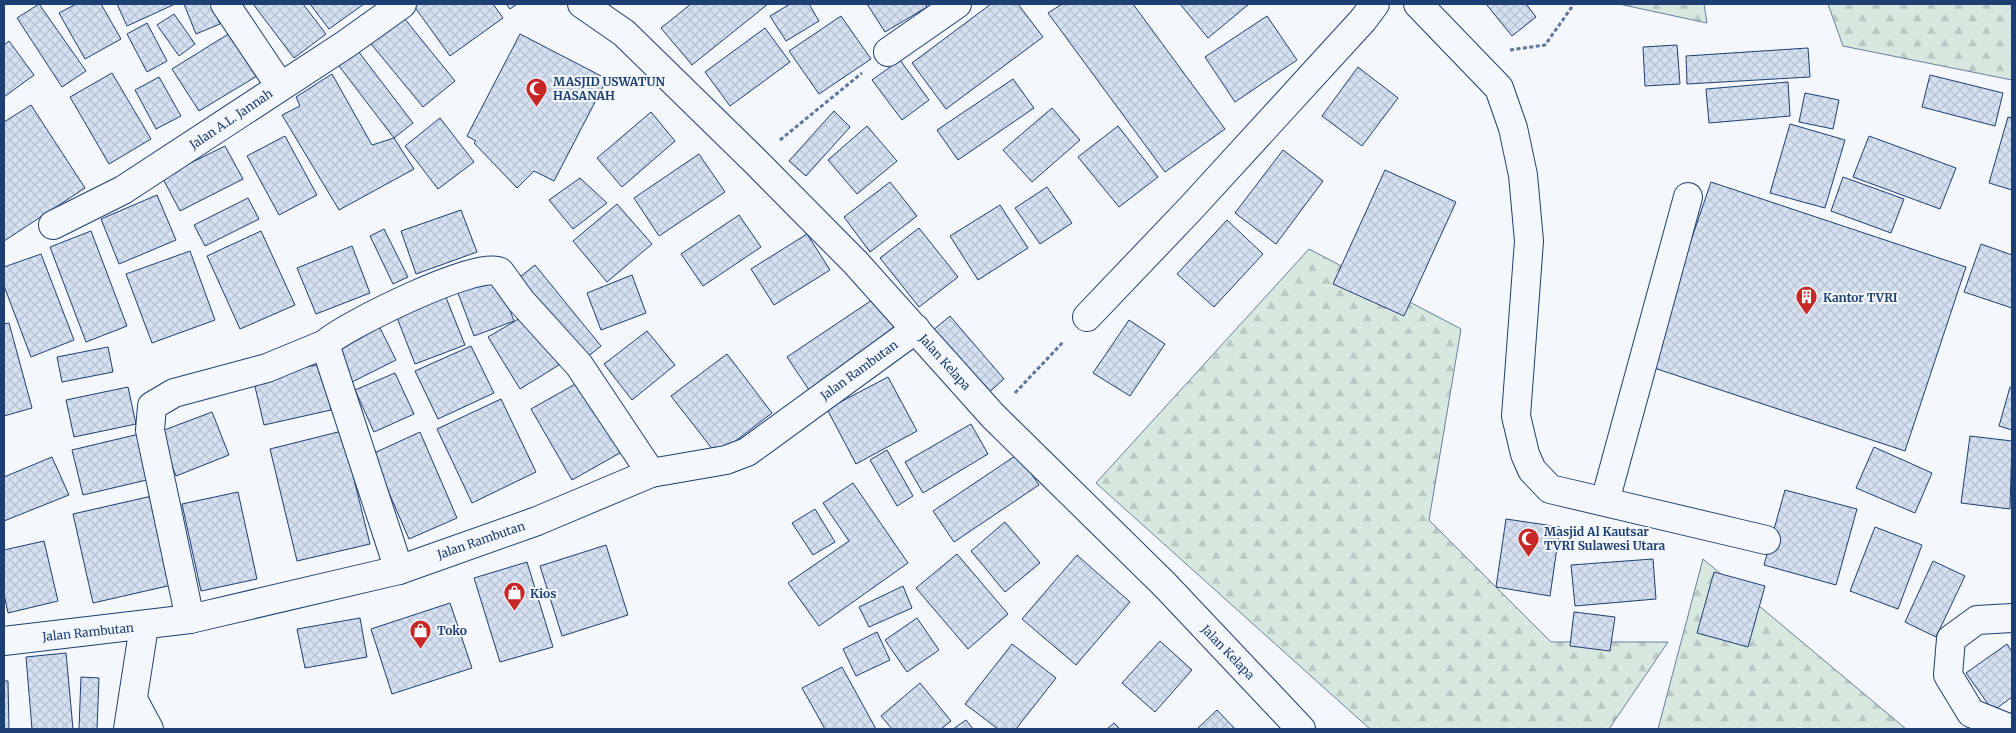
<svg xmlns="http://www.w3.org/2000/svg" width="2016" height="733" font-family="Merriweather,serif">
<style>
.forest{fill:url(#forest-firs);stroke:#687fa3}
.building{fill:url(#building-cross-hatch);stroke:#1d3f73}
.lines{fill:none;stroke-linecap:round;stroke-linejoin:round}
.street-casing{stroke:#1d3f73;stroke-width:30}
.path{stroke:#5e769c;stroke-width:3;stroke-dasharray:4 2.5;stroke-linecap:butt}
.street{stroke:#f4f7fb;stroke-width:28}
.labels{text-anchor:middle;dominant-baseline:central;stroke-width:4;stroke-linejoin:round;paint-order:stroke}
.poi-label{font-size:12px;font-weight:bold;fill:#1d3f73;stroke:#f4f7fb;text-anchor:start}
.street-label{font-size:12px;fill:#1d3f73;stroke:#f4f7fb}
</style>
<defs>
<pattern id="forest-firs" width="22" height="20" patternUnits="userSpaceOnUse" patternTransform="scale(1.25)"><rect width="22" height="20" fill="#d7e8df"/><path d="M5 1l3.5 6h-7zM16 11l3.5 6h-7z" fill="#b8c8c3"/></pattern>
<pattern id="building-cross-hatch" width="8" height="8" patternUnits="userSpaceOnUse" patternTransform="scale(1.25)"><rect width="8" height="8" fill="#d5e0f0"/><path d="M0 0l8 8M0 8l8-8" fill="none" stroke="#b6c1d1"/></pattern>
</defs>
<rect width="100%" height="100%" fill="#f4f7fb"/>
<g class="forest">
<polygon points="1619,4 1704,4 1707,23"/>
<polygon points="1828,4 2012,4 2012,80 1843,46"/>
<polygon points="1309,249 1461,329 1429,520 1551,642 1668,642 1609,729 1370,729 1096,483"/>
<polygon points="1703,559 1906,729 1658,729"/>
</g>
<g class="building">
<polygon points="39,4 86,71 62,87 17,18"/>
<polygon points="76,4 101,4 121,39 85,59 59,13"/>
<polygon points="117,4 172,4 173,5 127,26"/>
<polygon points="184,4 211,4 220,24 196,34"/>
<polygon points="253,4 303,4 326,34 294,58"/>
<polygon points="310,4 364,4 329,29"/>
<polygon points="417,4 493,4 503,18 450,56 414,6"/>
<polygon points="506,4 517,4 510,9"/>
<polygon points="691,4 768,4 692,65 661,28"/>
<polygon points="790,4 809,4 819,21 786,41 770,16"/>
<polygon points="867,4 926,4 927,7 885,32"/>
<polygon points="991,4 1018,4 1043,37 946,109 912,63"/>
<polygon points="1062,4 1133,4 1225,129 1165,172 1048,13"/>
<polygon points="1180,4 1249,4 1208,38"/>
<polygon points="1486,4 1526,4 1536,17 1512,36"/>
<polygon points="400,13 455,81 423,107 367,39"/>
<polygon points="174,14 195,44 179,56 157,25"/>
<polygon points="841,16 871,59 819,94 789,51"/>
<polygon points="1267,16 1297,60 1235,102 1205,57"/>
<polygon points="147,23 167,61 147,72 127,34"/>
<polygon points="765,28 790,62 730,106 705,72"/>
<polygon points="230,33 257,76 199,111 172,69"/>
<polygon points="520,34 607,79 554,181 534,171 517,188 474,143 476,141 467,136"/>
<polygon points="9,41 34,75 4,97 4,45"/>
<polygon points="1677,45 1680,84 1645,86 1643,47"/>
<polygon points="1808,48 1810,77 1687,84 1686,56"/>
<polygon points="358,51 413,123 394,138 339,66"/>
<polygon points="900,60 929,100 902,120 872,80"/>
<polygon points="1358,67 1398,98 1362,146 1322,116"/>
<polygon points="112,73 151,139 109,164 70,97"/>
<polygon points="332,74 372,145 394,138 414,169 339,210 282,115 300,106 296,97"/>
<polygon points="1930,75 2003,93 1995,126 1922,107"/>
<polygon points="159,77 181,116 156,129 135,90"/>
<polygon points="1013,79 1034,108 958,160 937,130"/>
<polygon points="1788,82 1790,116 1709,123 1706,89"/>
<polygon points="1805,93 1839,100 1833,129 1799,122"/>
<polygon points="31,105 85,188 4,241 4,122"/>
<polygon points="1052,108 1080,140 1032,182 1003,150"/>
<polygon points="834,111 850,127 806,176 789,161"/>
<polygon points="651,112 675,141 622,187 597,158"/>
<polygon points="2008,117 2012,118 2012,190 1989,183"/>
<polygon points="440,118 474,162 438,189 405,146"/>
<polygon points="1790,124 1845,140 1825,208 1770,193"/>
<polygon points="867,126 897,161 857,194 828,160"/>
<polygon points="1118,126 1158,177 1119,207 1078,157"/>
<polygon points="285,136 317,195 279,215 247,156"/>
<polygon points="1869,136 1956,168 1940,209 1853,177"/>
<polygon points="225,146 243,179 180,211 162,177"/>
<polygon points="1283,150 1323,181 1276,244 1235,213"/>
<polygon points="699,154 725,192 659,236 634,198"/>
<polygon points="1385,170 1456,202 1404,316 1333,284"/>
<polygon points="1843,177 1904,199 1891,233 1831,211"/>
<polygon points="580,178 607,203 573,229 549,200"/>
<polygon points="890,182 917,216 870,252 844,217"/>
<polygon points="1711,182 1966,267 1905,451 1648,366"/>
<polygon points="1047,187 1072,223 1040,244 1015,208"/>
<polygon points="157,195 176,240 119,264 101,219"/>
<polygon points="248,198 259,219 205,246 194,225"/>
<polygon points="617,204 652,244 607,282 573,241"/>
<polygon points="1000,205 1028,248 978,280 950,236"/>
<polygon points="461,210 477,252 416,274 401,231"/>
<polygon points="739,215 761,247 703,286 681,254"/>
<polygon points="1227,220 1263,254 1214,307 1177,274"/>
<polygon points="919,228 958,277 919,307 880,258"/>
<polygon points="384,229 408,277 393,284 370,236"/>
<polygon points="91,231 127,326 86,342 50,247"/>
<polygon points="261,231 295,305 240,329 207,256"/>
<polygon points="807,234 830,270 774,305 751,269"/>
<polygon points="1981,244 2012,255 2012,308 1964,292"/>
<polygon points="352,246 370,293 316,314 297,268"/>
<polygon points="190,251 215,320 152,343 126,274"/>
<polygon points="41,254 74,340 31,357 4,286 4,267"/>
<polygon points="535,265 601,346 582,361 516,280"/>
<polygon points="495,271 514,321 474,336 455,285"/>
<polygon points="632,275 646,313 601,330 587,293"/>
<polygon points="443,290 465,345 415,364 394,310"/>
<polygon points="875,298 897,331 809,390 787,357"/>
<polygon points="527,314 559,365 520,389 488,337"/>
<polygon points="950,316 1004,379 986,395 932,331"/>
<polygon points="1129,320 1165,344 1130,396 1093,373"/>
<polygon points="9,323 32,408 4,416 4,324"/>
<polygon points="378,324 396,360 352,382 334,344"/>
<polygon points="647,331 675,365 632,400 604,364"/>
<polygon points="471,346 494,393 438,419 415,371"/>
<polygon points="108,347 113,372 62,382 57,357"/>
<polygon points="727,354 772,413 717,455 671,396"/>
<polygon points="321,364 331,410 264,425 253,378"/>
<polygon points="395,373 414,414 374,432 355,390"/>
<polygon points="888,377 917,431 856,464 827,409"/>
<polygon points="586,378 627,449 572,480 531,409"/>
<polygon points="128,387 136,424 74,437 66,400"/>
<polygon points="2010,387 2012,387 2012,430 1999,426"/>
<polygon points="501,399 536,472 472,503 437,429"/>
<polygon points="212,412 229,455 176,476 159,432"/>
<polygon points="971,424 988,454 923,493 905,462"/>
<polygon points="342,431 370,544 297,561 270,449"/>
<polygon points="420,432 457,518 409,539 372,454"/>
<polygon points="139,434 151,479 83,495 72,450"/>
<polygon points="1970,436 2012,441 2010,509 1961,503"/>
<polygon points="1874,447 1932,473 1915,513 1856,488"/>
<polygon points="887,450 913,496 897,506 870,460"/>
<polygon points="1018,454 1039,485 954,542 933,511"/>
<polygon points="52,457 69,495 4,521 4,477"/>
<polygon points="853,483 908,563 819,626 788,583 849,541 823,503"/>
<polygon points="1785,490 1857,509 1836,585 1764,565"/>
<polygon points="238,492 257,579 201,591 182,504"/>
<polygon points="152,496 172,585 93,603 73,514"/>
<polygon points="815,509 835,542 813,555 792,523"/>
<polygon points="1506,519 1560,527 1550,596 1496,587"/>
<polygon points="1005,522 1040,563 1005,592 971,551"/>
<polygon points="1875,527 1922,545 1898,609 1850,591"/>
<polygon points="44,541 58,601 8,613 4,594 4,550"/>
<polygon points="606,545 628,615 562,636 540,566"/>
<polygon points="957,554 1008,614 968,649 916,588"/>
<polygon points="1077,555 1130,602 1076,665 1022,619"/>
<polygon points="1653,559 1656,599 1575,606 1571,565"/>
<polygon points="1933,561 1965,576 1936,637 1905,622"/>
<polygon points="527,562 553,647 500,662 474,578"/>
<polygon points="1714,572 1765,586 1748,647 1697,633"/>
<polygon points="903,586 912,608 869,627 859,607"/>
<polygon points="450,603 472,668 392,694 371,629"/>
<polygon points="1574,612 1615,617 1610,651 1570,646"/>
<polygon points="360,618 367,657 305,668 297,629"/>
<polygon points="917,618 939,650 907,672 885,640"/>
<polygon points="877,632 890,660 856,676 843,649"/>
<polygon points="1160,641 1192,670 1155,712 1122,683"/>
<polygon points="1012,644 1056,678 1016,729 998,729 965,704"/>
<polygon points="2007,644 2012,652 2012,697 1993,711 1966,673"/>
<polygon points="66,653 73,729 32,729 26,657"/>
<polygon points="842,667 876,729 825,729 802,688"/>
<polygon points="81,677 99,678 97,729 79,729"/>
<polygon points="4,681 8,681 9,729 4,729"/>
<polygon points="920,683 951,721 941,729 892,729 881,716"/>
<polygon points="1217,710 1235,729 1197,729"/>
<polygon points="966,720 973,729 953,729"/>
<polygon points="1114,723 1120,729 1107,729"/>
</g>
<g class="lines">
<defs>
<g id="street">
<polyline points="225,4 280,86"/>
<polyline points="582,4 624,33 755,161 855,262 993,416 1165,585 1301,729"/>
<polyline points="1418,4 1499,88 1513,128 1523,175 1529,241 1516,416 1525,454 1532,470 1550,489 1766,540"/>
<polyline points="888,52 957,4"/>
<polyline points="53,225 123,190 346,44 402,4"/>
<polyline points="1087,317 1191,208 1363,20 1375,4"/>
<path d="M325 344C344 326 480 259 500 272L521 301 579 365 651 473"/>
<polyline points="1605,501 1688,197"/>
<polyline points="190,619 150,430 152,406 174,393 267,368 325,344 399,570"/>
<polyline points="4,641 190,619 399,570 537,521 651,473 726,460 747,452 916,329"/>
<polyline points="134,701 149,729"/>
<polyline points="128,729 144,626"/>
<polyline points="2011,729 1971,713 1948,675 1951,639 1977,620 2012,618"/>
</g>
</defs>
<use href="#street" class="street-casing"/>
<g class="path">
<polyline points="1510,50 1545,45 1574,4"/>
<polyline points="780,140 862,73"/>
<polyline points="1015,393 1064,341"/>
</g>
<use href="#street" class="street"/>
</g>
<defs>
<symbol id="mosque-pin" viewBox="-11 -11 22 30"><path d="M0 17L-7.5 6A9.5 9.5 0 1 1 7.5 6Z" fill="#c62828" stroke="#f4f7fb"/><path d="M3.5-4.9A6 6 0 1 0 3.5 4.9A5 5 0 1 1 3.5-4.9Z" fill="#fff"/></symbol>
<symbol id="building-pin" viewBox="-11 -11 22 30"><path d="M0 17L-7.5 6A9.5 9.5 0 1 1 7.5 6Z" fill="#c62828" stroke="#f4f7fb"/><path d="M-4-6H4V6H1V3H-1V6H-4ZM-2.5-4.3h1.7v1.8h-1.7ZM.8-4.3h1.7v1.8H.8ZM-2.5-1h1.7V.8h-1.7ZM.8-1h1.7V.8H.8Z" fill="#fff"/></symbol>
<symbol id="shop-pin" viewBox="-11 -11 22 30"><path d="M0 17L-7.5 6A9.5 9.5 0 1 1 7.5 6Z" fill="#c62828" stroke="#f4f7fb"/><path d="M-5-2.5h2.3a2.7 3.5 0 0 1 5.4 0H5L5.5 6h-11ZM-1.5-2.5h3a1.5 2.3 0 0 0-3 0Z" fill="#fff"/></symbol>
</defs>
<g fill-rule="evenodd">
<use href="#mosque-pin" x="524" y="76" width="25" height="34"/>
<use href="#building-pin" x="1794" y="284" width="25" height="34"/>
<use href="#mosque-pin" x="1516" y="526" width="25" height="34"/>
<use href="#shop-pin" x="502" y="580" width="25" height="34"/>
<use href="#shop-pin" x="408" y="618" width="25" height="34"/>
</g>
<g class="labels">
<g class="poi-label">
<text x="553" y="81">MASJID USWATUN<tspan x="553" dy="14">HASANAH</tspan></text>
<text x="1823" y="297">Kantor TVRI</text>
<text x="1544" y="531">Masjid Al Kautsar<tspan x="1544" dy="14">TVRI Sulawesi Utara</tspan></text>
<text x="530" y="593">Kios</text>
<text x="437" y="630">Toko</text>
</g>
<g class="street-label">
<text transform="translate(231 119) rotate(-34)">Jalan A.L. Jannah</text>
<text transform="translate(945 362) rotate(48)">Jalan Kelapa</text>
<text transform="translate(859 370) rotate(-36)">Jalan Rambutan</text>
<text transform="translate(481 540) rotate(-19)">Jalan Rambutan</text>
<text transform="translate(88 632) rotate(-6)">Jalan Rambutan</text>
<text transform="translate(1228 652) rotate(46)">Jalan Kelapa</text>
</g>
</g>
<rect width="2016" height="733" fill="none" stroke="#1d3f73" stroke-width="10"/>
</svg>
